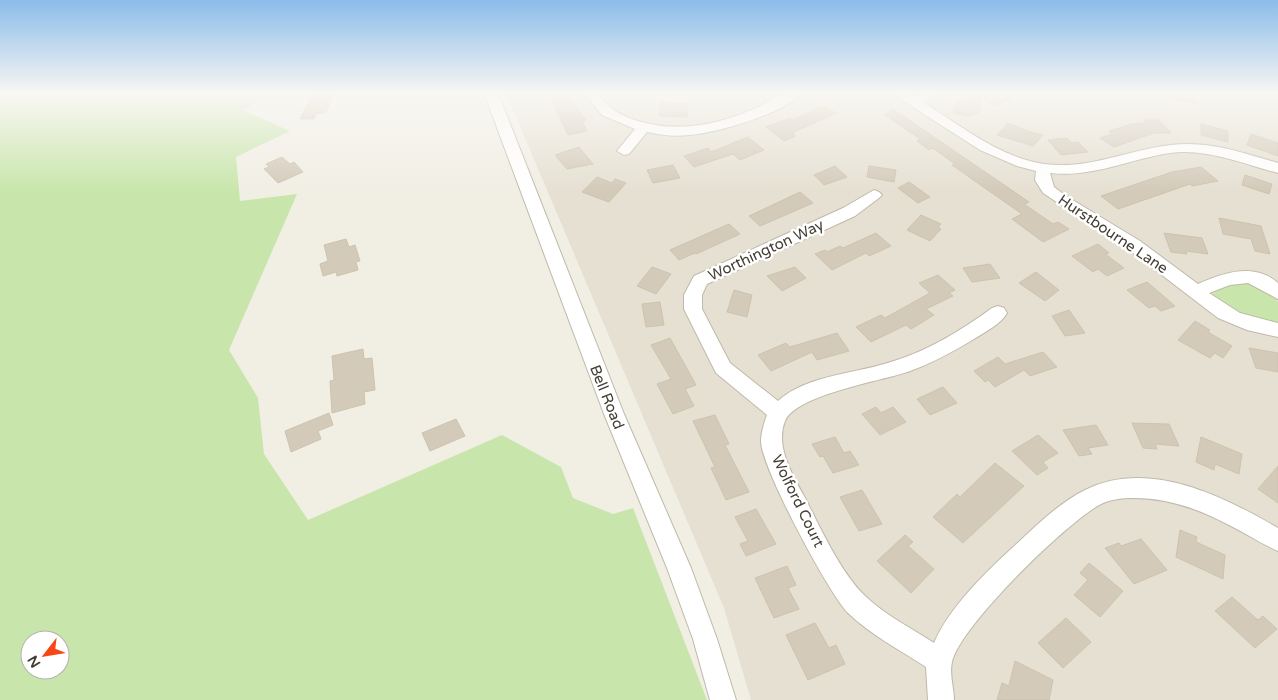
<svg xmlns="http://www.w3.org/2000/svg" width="1278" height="700" font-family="'Varela Round',sans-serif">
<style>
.residential{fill:#e5e0d2}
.green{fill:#c8e6ac;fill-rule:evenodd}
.building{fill:#d3cab9;stroke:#cdc3ad}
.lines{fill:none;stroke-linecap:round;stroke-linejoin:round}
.minor-casing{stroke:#bfb9a9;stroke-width:2}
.minor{fill:#fff;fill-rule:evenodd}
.labels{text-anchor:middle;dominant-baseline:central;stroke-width:5;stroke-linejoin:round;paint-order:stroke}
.street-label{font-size:15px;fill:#433e34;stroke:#fff}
</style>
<rect width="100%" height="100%" fill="#f1eee4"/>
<polygon class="residential" points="506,93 1278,93 1278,700 751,700 724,608"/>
<g class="green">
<path d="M0 93H273L243 110 290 131 236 157 240 201 297 194 229 350 258 398 264 454 308 520 502 435 561 467 573 498 613 514 633 508 707 700H0ZM30 640H60V670H30Z"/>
<polygon points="1239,280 1264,287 1278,302 1278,326 1249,321 1215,301 1213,293 1215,290"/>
</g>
<g class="building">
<polygon points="313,93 334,93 326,112 316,114 314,119 300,119"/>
<polygon points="548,93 566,93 586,120 582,121 587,131 568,135"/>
<polygon points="973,93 1003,93 1012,99 994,106 982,99 979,112 969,116 953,113 957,100 975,95"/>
<polygon points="1167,93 1195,93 1197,104 1167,98"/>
<polygon points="660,102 687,103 687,117 659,116"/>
<polygon points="823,106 836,113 792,133 796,136 784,141 766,127 790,118 792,120"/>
<polygon points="893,109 1029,202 1024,204 1053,224 1058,222 1069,229 1043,242 1012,219 1022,214 952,165 955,164 933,148 929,150 917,141 920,139 885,115"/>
<polygon points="1144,120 1159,120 1171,133 1154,133 1114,147 1100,138 1112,134 1109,131 1132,124 1147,123"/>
<polygon points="1008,123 1030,132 1043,135 1033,146 997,135"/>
<polygon points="1201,124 1228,131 1228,142 1201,135"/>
<polygon points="1251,134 1278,143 1278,156 1247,145"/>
<polygon points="748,137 764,150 740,160 733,154 694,167 684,156 708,148 711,152"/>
<polygon points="1067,138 1071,143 1078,142 1088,152 1061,155 1048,140"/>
<polygon points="579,147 593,164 567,169 555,155"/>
<polygon points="282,157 290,164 294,162 303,172 278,183 264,169 269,167 266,164"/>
<polygon points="673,165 680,178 653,183 647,170"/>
<polygon points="835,166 847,177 824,185 814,175"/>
<polygon points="869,166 896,170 894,182 867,177"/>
<polygon points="1201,167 1218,181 1192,186 1190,184 1118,209 1101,196 1172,172"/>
<polygon points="1245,175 1272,184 1269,194 1242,185"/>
<polygon points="597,177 612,183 615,179 626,183 609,202 582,192"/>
<polygon points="909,182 930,197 918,203 898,188"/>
<polygon points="800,192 813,203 760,226 749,216"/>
<polygon points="921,215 941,224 938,227 941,229 930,241 907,230"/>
<polygon points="1219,218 1261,226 1270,254 1255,251 1251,239 1223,234"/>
<polygon points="729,224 740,234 696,254 695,253 679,260 670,250"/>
<polygon points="876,233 891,246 869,256 866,253 832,270 815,254 825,250 827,252 840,246 843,248"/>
<polygon points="1164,233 1202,238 1208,254 1186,251 1187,254 1171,252"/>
<polygon points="346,239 349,247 355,245 360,261 356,262 358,270 337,276 336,272 323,276 320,264 328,261 324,245"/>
<polygon points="1098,244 1109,253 1105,254 1124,268 1107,276 1098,269 1093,272 1072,256"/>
<polygon points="990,264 1000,278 972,282 963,268"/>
<polygon points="652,267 671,274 656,294 637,286"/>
<polygon points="795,267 806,278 782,291 767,276"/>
<polygon points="1036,272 1059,290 1045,301 1019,283"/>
<polygon points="938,275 955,290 949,293 953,296 926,309 934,315 911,329 906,325 871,342 856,327 881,315 885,318 930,293 919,283"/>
<polygon points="1147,282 1175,306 1161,311 1155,306 1149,308 1127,290"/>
<polygon points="734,290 752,295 747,317 727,312"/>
<polygon points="660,302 664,325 646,327 642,304"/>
<polygon points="1069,310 1085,333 1065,336 1052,316"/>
<polygon points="1195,321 1210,330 1208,332 1232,346 1223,358 1215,353 1210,358 1178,340"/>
<polygon points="837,333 849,351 817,360 812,352 771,371 758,355 786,343 790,347"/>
<polygon points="670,338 696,385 685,389 694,406 673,414 657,384 671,379 651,345"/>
<polygon points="1249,348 1278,353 1278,372 1256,368"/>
<polygon points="363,349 364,359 372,358 375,390 364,392 365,404 332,413 330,381 334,380 332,356"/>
<polygon points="1043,352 1057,367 1030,376 1024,370 995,387 988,380 985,382 974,371 998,357 1005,364"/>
<polygon points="943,387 957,403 930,415 917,399"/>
<polygon points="876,407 881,413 893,407 906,422 880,435 862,414"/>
<polygon points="329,413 333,425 318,431 321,439 291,452 285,431"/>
<polygon points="715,415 729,444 725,445 749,492 726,500 711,468 715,467 693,421"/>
<polygon points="456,419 465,436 430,451 422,433"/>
<polygon points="1132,423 1169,424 1179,446 1155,444 1157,449 1143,448"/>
<polygon points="1096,425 1108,445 1088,448 1092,454 1079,456 1063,430"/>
<polygon points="1038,435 1058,453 1043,462 1048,468 1037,475 1012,451"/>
<polygon points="835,437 844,453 850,451 859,465 833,473 823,456 820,457 812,444"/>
<polygon points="1201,437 1242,454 1239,474 1215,464 1214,470 1196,462"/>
<polygon points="995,463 1024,486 963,543 933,517 957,494 960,497"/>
<polygon points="1278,466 1278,503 1258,489"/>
<polygon points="862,490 882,524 859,531 840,497"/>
<polygon points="756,509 776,544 746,556 740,544 748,541 735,517"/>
<polygon points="1180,530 1197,537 1196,542 1225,555 1223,579 1176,557"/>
<polygon points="905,535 913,542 908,546 934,569 911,593 877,561"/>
<polygon points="1141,539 1167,570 1134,584 1105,548 1119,543 1121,546"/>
<polygon points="1089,563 1123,591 1100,617 1074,595 1088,580 1080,573"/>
<polygon points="787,566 796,585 788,588 799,609 774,618 755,578"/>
<polygon points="1232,597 1258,620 1263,616 1277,629 1255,648 1215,611"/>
<polygon points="1066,618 1091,642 1063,668 1038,643"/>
<polygon points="815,623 829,648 836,645 845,664 808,680 786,635"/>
<polygon points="1015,661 1053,680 1049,700 997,700 1002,683 1009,686"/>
</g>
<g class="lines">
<defs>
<g id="minor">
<polygon points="484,93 498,93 624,414 691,568 717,639 736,700 710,700 693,639 667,568 604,414"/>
<path d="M584 93H598C607 108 621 116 638 121 678 133 716 125 754 109 764 105 775 96 785 93 789 92 796 93 801 93 784 114 716 133 689 135 675 137 661 135 647 132L629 154 624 155 617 151 635 129 602 115Z"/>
<path d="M891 93H908L914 96 923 93H942L923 102C961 126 999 157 1044 164 1089 170 1127 150 1171 145 1207 140 1244 153 1278 163V173C1243 164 1207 148 1170 153 1129 159 1093 178 1050 173L1054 187 1066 196 1140 241 1198 284C1223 273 1254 262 1278 283V299L1248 283 1230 285 1209 293 1240 313 1278 323V337L1247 330 1218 318 1128 249 1043 193 1035 180 1036 171 1017 166 980 150Z"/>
<path d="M874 190 879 192 882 195 879 198 855 216 707 284 702 295V309L730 363 778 401C808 374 857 374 894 361 929 350 962 330 992 308L998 306 1004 308 1007 313C1001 324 985 332 974 339 954 351 933 363 910 371 883 381 797 394 785 421 775 446 792 474 804 496 820 527 840 572 865 596 885 615 911 628 934 643 949 608 983 575 1011 549 1033 529 1057 504 1085 490 1148 458 1223 496 1278 528V551C1262 544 1247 534 1231 526 1201 510 1169 498 1134 498 1123 498 1111 499 1101 504 1068 521 959 627 952 662 949 674 954 688 954 700H928L926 667C900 650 871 635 848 613 829 594 761 467 761 441 761 433 764 423 767 415L716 373 684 309V295L694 276 843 208Z"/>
</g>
</defs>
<use href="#minor" class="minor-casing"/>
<use href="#minor" class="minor"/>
</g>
<linearGradient id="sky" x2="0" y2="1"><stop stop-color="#8bbcea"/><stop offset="0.49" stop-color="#f9f7f3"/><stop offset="1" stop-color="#f9f7f3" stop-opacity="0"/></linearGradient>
<rect width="1278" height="191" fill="url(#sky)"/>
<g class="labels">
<g class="street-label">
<text transform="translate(1113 234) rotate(34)">Hurstbourne Lane</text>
<text transform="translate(766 250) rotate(-25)">Worthington Way</text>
<text transform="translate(607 397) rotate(68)">Bell Road</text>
<text transform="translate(798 501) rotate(64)">Wolford Court</text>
</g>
</g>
<g transform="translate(45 655) rotate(239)"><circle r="24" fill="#ffffff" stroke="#b4b2ae"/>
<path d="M0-4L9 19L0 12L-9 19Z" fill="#f64616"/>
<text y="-8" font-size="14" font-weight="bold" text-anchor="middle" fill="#433e34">N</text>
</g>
</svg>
